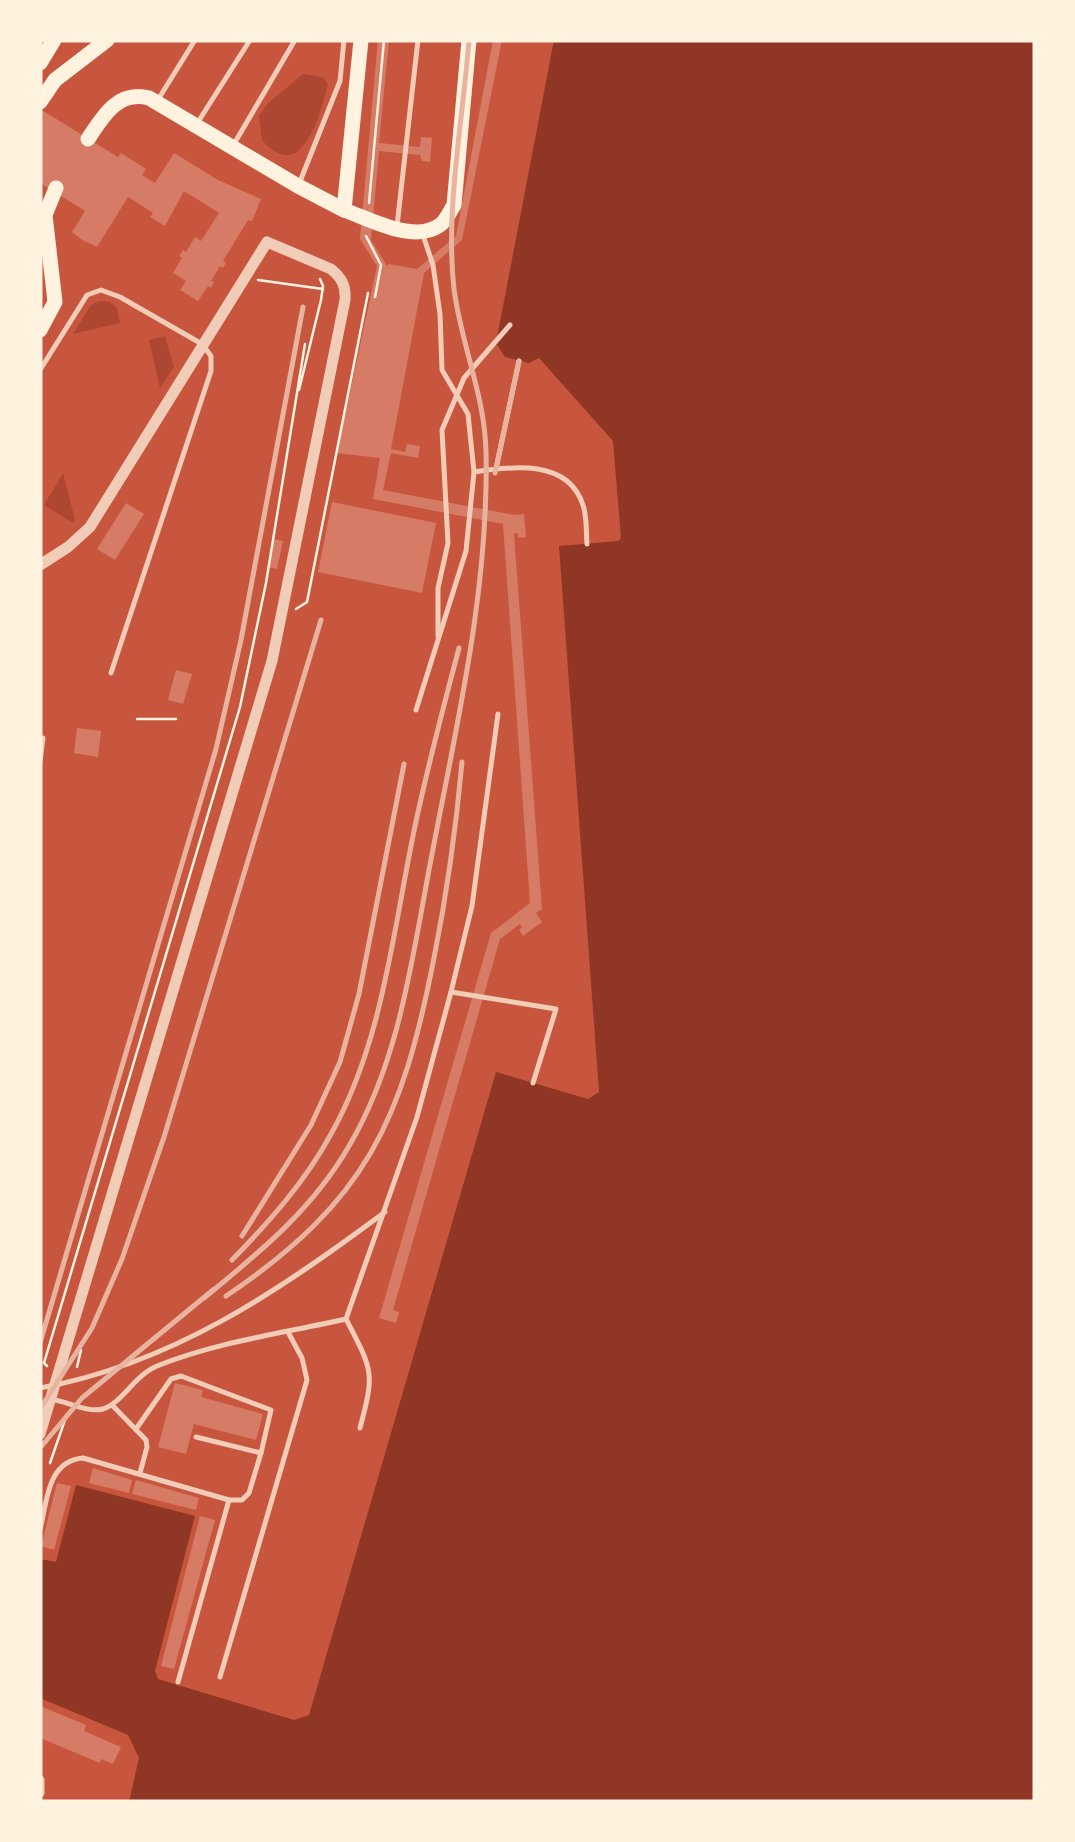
<svg xmlns="http://www.w3.org/2000/svg" width="1075" height="1842" font-family="Commissioner,sans-serif">
<style>
.green{fill:#ae4732}
.water{fill:#8f3625}
.building{fill:#d67c66}
.lines{fill:none;stroke-linecap:round;stroke-linejoin:round}
.path{stroke:#fff3e0;stroke-width:2.5}
.service{stroke:#f1ccb7;stroke-width:5}
.minor{stroke:#f1ccb7;stroke-width:9}
.tertiary{stroke:#f1ccb7;stroke-width:11}
.trunk{stroke:#fff3e0;stroke-width:15}
.rail{stroke:#e9b49f;stroke-width:5}
</style>
<rect width="100%" height="100%" fill="#c8553d"/>
<g class="green">
<path d="M303 74 323 77 328 85C320 112 303 187 262 140L259 116 267 104Z"/>
<polygon points="100,301 110,302 117,308 120,323 73,334 91,305"/>
<polygon points="165,336 174,367 160,388 149,340"/>
<polygon points="63,473 75,520 73,523 44,505"/>
</g>
<polygon class="water" points="554,40 1035,40 1035,1802 129,1802 139,1758 128,1735 40,1698 40,1559 56,1562 76,1485 195,1516 155,1671 158,1679 294,1720 309,1715 496,1072 588,1099 599,1092 559,546 618,541 621,538 613,441 539,358 529,363 505,357 496,343"/>
<g class="building">
<polygon points="378,40 389,40 379,143 420,147 421,137 432,138 430,162 422,161 420,155 379,151 371,240 387,266 388,264 417,269 456,236 493,40 502,40 462,240 424,273 391,449 405,452 407,444 420,446 418,458 391,453 383,490 514,515 524,514 526,537 518,538 518,533 514,534 542,909 536,913 542,922 523,936 519,930 522,927 520,924 500,939 393,1310 399,1312 396,1323 379,1318 491,933 530,903 503,524 373,499 380,458 337,453 377,266 360,239"/>
<polygon points="40,109 118,157 121,153 146,169 142,175 155,183 174,153 218,180 261,199 252,221 248,220 223,261 226,263 223,268 220,266 211,281 214,282 211,288 208,286 198,301 180,290 186,281 173,273 182,258 179,256 183,250 186,252 195,237 201,241 219,213 184,191 165,226 150,217 153,213 128,197 97,247 82,240 72,232 85,211 40,183"/>
<polygon points="332,502 436,523 422,593 318,572"/>
<polygon points="126,503 144,514 115,560 97,549"/>
<polygon points="273,539 283,541 277,569 268,567"/>
<polygon points="176,670 192,674 183,704 168,700"/>
<polygon points="77,728 101,731 98,757 74,753"/>
<polygon points="175,1383 203,1390 201,1397 263,1414 256,1440 194,1424 186,1454 158,1447"/>
<polygon points="93,1468 132,1480 129,1493 89,1483"/>
<polygon points="136,1480 199,1498 196,1510 132,1494"/>
<polygon points="57,1483 71,1486 54,1550 41,1546"/>
<polygon points="200,1516 215,1520 174,1669 161,1666"/>
<polygon points="40,1706 86,1725 84,1731 121,1747 113,1764 101,1759 100,1763 40,1738"/>
</g>
<g class="lines">
<g class="path">
<polyline points="369,203 384,40"/>
<polyline points="366,236 381,265 375,297"/>
<polyline points="258,280 323,289"/>
<polyline points="299,390 321,300 323,286 320,279"/>
<polyline points="296,609 307,602 368,293"/>
<polyline points="137,719 176,719"/>
<polyline points="47,1366 44,1363 240,707 266,583 305,344"/>
<polyline points="77,1367 81,1350"/>
<polyline points="50,1463 67,1414"/>
</g>
<g class="service">
<polyline points="159,98 195,40"/>
<polyline points="198,122 250,40"/>
<polyline points="234,144 295,40"/>
<polyline points="299,184 340,81 344,40"/>
<polyline points="397,226 418,40"/>
<polyline points="40,370 87,295 101,290 120,297 202,344 211,356 211,371 111,673"/>
<polyline points="496,469 519,361"/>
<path d="M474 472C513 466 568 459 583 505 587 516 586 531 587 544"/>
<polyline points="438,636 438,588 448,543 442,430 464,378 510,325"/>
<polyline points="416,710 466,551 474,472 468,414 442,370 440,314 433,265 423,235"/>
<polyline points="40,762 43,738"/>
<polyline points="451,992 556,1009 533,1083"/>
<path d="M346 1319C373 1371 375 1372 360 1428"/>
<path d="M40 1388C172 1364 279 1291 385 1212"/>
<path d="M50 1399C67 1401 86 1413 103 1409 122 1403 135 1375 157 1366 217 1342 284 1333 346 1319L417 1117 451 992 472 906 498 714"/>
<polyline points="112,1405 146,1440 147,1447 140,1473"/>
<polyline points="136,1429 171,1379 181,1376 271,1410 261,1453"/>
<path d="M40 1530C47 1502 47 1461 83 1458L229 1500"/>
<polyline points="220,1677 307,1380 302,1358 288,1332"/>
<polyline points="178,1682 229,1500 242,1500 249,1493 261,1453 196,1437"/>
</g>
<polyline class="minor" points="40,1780 40,1793"/>
<path class="tertiary" d="M40 565 68 547 90 527 267 242 331 269C342 278 346 286 345 300L272 661 40 1434"/>
<g class="trunk">
<path d="M361 40 344 210C370 219 414 244 440 225 446 221 450 211 454 205L469 40"/>
<polyline points="40,63 54,40"/>
<polyline points="40,102 55,80 107,40"/>
<path d="M88 139C103 116 118 90 149 98L298 186 344 210"/>
<polyline points="40,330 55,302 45,215 56,188"/>
</g>
<g class="rail">
<polyline points="495,473 519,361"/>
<polyline points="242,1236 311,1125 340,1062 359,994 404,764"/>
<path d="M232 1260C269 1222 305 1182 331 1134 381 1045 392 940 412 841 425 775 442 713 459 648"/>
<path d="M226 1296C367 1201 402 1121 434 958 447 893 456 828 462 762"/>
<path d="M204 1298C259 1253 313 1209 349 1146 402 1056 413 950 433 849 458 719 489 586 486 452 485 396 461 344 454 289 445 210 463 120 469 40"/>
<polyline points="40,1343 216,749 241,640 303,307"/>
<polyline points="40,1409 92,1328 122,1259 164,1137 321,620"/>
<polyline points="40,1448 82,1398 213,1290"/>
</g>
</g>
<rect width="1075" height="1842" fill="none" stroke="#fff3e0" stroke-width="85"/>
</svg>
